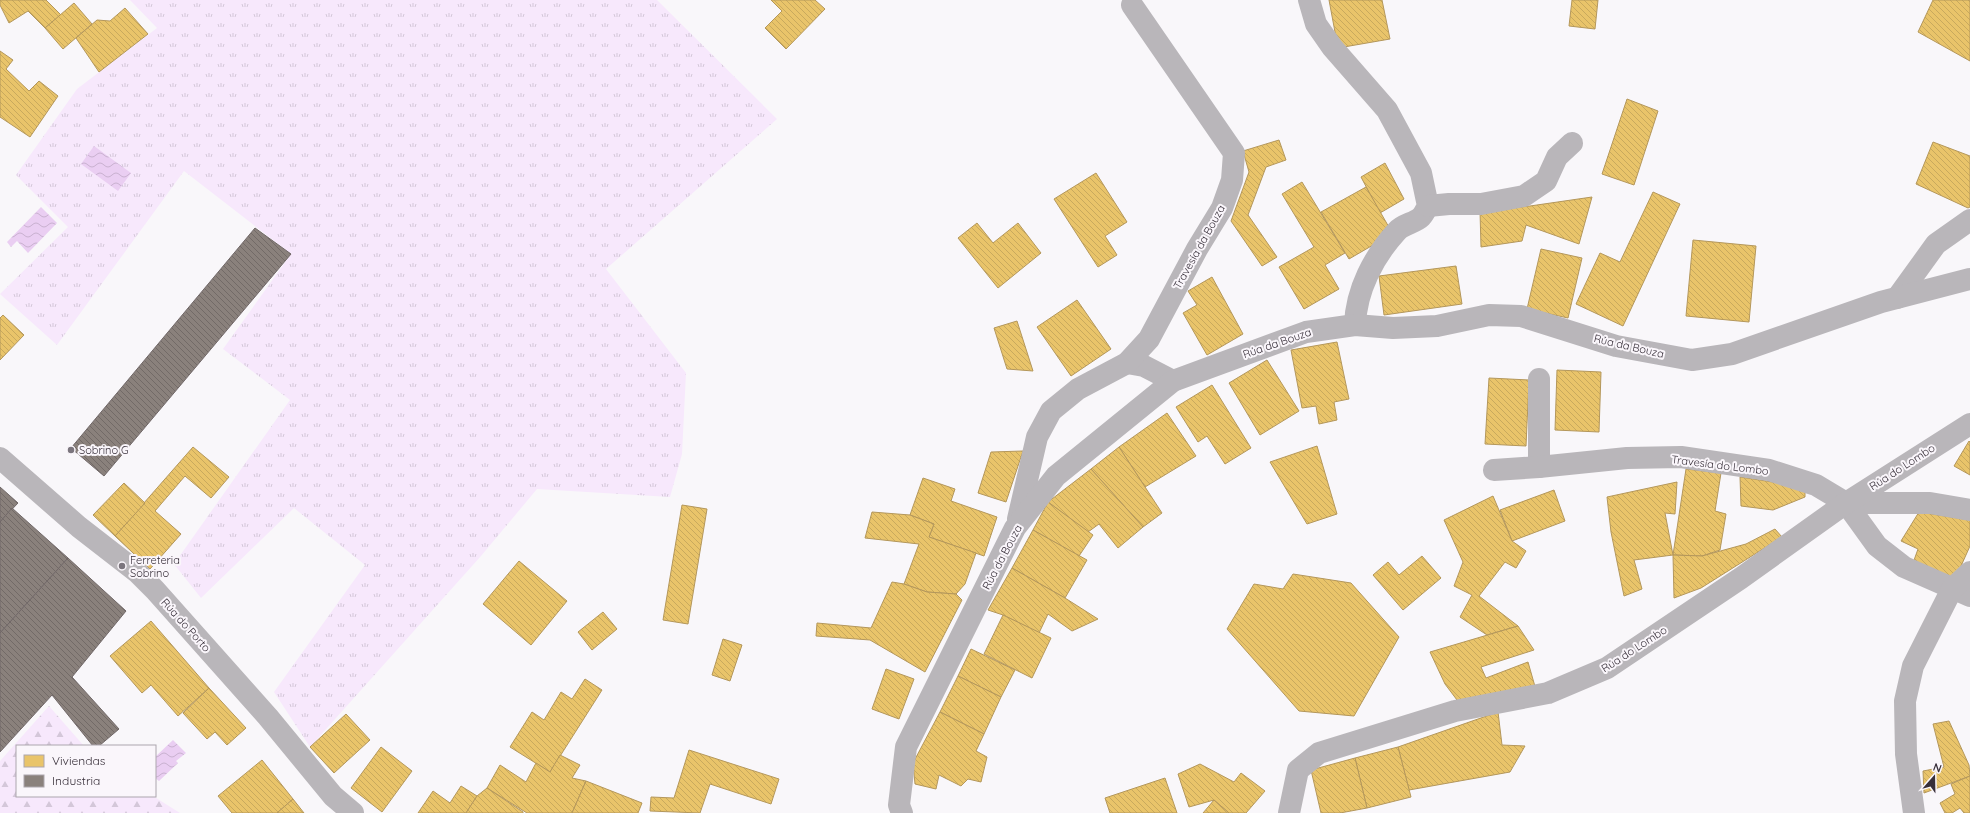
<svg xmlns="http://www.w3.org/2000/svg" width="1970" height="813" font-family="Quicksand,sans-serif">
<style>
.grass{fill:url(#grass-tufts)}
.forest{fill:url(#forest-firs)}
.water{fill:url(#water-waves)}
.homes{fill:url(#homes-back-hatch);stroke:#b4975b}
.industry{fill:url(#industry-back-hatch);stroke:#716868}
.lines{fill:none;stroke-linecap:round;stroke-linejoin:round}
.street{stroke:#b9b6ba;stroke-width:22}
.poi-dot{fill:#7b757d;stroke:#faf6fb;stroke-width:1.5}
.labels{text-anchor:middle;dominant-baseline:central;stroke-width:4;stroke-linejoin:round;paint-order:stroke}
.street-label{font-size:11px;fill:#372f39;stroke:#faf6fb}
.poi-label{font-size:11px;fill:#372f39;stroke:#faf6fb;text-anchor:start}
</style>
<defs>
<pattern id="grass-tufts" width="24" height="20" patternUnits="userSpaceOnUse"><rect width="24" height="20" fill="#f7e8fc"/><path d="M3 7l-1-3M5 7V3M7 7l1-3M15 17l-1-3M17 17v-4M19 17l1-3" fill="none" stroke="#d4c7d9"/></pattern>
<pattern id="forest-firs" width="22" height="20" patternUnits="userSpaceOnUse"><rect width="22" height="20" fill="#f7e8fc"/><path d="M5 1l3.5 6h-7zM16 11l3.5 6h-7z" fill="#d4c7d9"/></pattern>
<pattern id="water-waves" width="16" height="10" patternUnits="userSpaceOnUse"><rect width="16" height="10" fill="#eacef2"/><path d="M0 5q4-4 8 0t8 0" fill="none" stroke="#c9b1d0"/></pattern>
<pattern id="homes-back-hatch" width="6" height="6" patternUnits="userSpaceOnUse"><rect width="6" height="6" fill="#e9c46a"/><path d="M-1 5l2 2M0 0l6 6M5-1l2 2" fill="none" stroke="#c8a95d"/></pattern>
<pattern id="industry-back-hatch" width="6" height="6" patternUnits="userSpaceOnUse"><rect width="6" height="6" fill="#8a817c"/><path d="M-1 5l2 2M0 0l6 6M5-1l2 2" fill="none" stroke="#726a67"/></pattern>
</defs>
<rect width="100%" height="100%" fill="#f9f7fa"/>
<polygon class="grass" points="130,0 657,0 777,119 606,269 686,373 682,454 670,497 537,489 481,556 310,747 274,692 365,565 294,508 201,598 174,564 290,400 223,349 291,254 184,171 57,345 0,294 68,227 16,175 77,89 157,28"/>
<polygon class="forest" points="49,706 84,746 17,746 17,796 153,796 180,813 0,813 0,761"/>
<g class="water">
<polygon points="94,146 131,173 118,191 81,164"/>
<polygon points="41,207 57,223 28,253 17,241 11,247 7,242"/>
<polygon points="173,740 186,753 176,761 178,763 159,781 155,778 155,757"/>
</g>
<g class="homes">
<polygon points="0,0 46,0 61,15 45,28 28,11 9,23 0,5"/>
<polygon points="771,0 815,0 825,9 786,49 765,28 782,11"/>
<polygon points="1329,0 1382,0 1390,39 1338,48"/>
<polygon points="1572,0 1598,0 1595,29 1569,26"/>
<polygon points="1933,0 1970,0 1970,61 1918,32"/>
<polygon points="74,3 92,24 63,49 45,28"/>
<polygon points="125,8 148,34 99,72 76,38 97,20 110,21"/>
<polygon points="0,51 13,60 6,69 29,91 39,81 58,96 30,137 0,117"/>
<polygon points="1627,99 1658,111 1634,185 1602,174"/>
<polygon points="1279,140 1286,160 1266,167 1248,215 1277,257 1262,266 1231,221 1249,172 1243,151"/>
<polygon points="1933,142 1970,156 1970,207 1968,208 1916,184"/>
<polygon points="1385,163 1404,199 1380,213 1361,177"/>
<polygon points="1096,173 1127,222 1105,236 1117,255 1098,267 1054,199"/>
<polygon points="1302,182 1345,253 1325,265 1339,289 1304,309 1279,267 1314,247 1282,194"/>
<polygon points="1366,187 1390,229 1380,241 1349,259 1321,212"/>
<polygon points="1653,192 1680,204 1623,326 1576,304 1600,253 1620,262"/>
<polygon points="1592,197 1579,244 1526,225 1522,241 1481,247 1480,211 1530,206"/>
<polygon points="977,223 993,243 1018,223 1041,253 998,288 958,238"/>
<polygon points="1693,240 1756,246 1749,322 1686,316"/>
<polygon points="1541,249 1582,258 1568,318 1527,309"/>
<polygon points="1456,266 1462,304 1384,315 1379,276"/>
<polygon points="1212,277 1243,334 1207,355 1183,313 1197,305 1188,291"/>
<polygon points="1077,300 1111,349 1071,376 1037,327"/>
<polygon points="3,315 24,335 0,360 0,318"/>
<polygon points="1017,321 1033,371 1007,369 994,328"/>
<polygon points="1337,342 1349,399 1334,402 1337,420 1319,424 1316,406 1302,408 1291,350"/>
<polygon points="1267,360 1299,411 1260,435 1229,383"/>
<polygon points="1557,370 1601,372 1599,432 1555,430"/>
<polygon points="1489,378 1529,380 1526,446 1485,444"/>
<polygon points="1212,385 1251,448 1225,464 1207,436 1198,442 1176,407"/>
<polygon points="1167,413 1196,456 1145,487 1119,447"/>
<polygon points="1969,441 1970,442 1970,475 1954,466"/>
<polygon points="1317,446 1337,514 1307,524 1270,462"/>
<polygon points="193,447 229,477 211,498 185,476 155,511 181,534 150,569 115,536"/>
<polygon points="1119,447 1162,513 1143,527 1091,469"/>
<polygon points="1023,451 1006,502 978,493 991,452"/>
<polygon points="1091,469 1143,527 1118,548 1099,524 1088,532 1048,502"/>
<polygon points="1686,469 1721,473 1715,511 1726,514 1720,550 1702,556 1673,555"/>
<polygon points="1740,477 1805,487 1805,497 1773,510 1741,506"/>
<polygon points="923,478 955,489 951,501 997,517 984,556 929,537 934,524 910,515"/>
<polygon points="1677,482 1675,514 1665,513 1673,555 1634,560 1642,589 1624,596 1611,532 1607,497"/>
<polygon points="124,483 145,503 115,536 93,515"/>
<polygon points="1554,490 1565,521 1512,541 1500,510"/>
<polygon points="1493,496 1512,541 1526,551 1516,568 1505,562 1479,596 1518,626 1487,635 1460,617 1472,595 1454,586 1463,562 1444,520"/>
<polygon points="1048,502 1093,535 1079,556 1033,530"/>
<polygon points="682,505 707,509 688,624 663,620"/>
<polygon points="872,512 910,515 934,524 929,537 976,553 965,584 956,594 927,592 904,584 919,544 865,538"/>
<polygon points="1919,512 1970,520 1970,546 1957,575 1947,580 1913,563 1918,549 1901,541"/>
<polygon points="1775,529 1782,537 1701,588 1674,598 1673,555 1702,556 1746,544"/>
<polygon points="1033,530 1087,560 1065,598 1012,568"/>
<polygon points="1422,556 1441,578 1403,610 1373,575 1388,562 1399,575"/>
<polygon points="519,561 567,601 531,645 483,604"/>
<polygon points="1012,568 1065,598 1098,619 1072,631 1048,614 1039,633 1003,615 988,610"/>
<polygon points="1293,574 1351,583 1399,637 1354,716 1299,711 1227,629 1254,584 1283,589"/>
<polygon points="892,582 904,584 927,592 956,594 962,600 925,672 870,640 816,636 817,623 871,628"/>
<polygon points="603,612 617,629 592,650 578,632"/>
<polygon points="1003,615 1051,638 1032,678 984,654"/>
<polygon points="151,621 209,688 178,716 151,685 142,693 110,656"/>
<polygon points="1518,626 1534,650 1481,667 1486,678 1528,662 1536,690 1460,704 1445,684 1430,652"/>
<polygon points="723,639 742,645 730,681 712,675"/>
<polygon points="971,649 1015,670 1001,697 958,676"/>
<polygon points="886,669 914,679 899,719 872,709"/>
<polygon points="958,676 1001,697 984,734 940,712"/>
<polygon points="585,679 602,690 550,772 510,747 532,712 544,720 561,692 572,699"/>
<polygon points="209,688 246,728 227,745 215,732 207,739 183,713"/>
<polygon points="940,712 984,734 976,751 987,757 981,782 968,779 961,786 939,775 936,789 915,784 913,763"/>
<polygon points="1498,712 1502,745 1525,746 1510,772 1409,790 1398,747"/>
<polygon points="346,714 370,740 334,773 310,747"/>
<polygon points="1949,721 1969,765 1970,776 1924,793 1923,771 1944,767 1933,724"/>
<polygon points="381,747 412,771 382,812 351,788"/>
<polygon points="1398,747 1411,797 1367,808 1355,758"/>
<polygon points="689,750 779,779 771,804 710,784 700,813 650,811 651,797 674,798"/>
<polygon points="560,755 580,765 572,778 586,781 572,813 527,813 487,788 500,765 526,782 536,763 550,772"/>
<polygon points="1355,758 1367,808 1340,813 1321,813 1311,770"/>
<polygon points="262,760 293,799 277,813 232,813 218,796"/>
<polygon points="1200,764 1234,782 1241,773 1265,791 1246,813 1229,813 1214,800 1189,807 1178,774"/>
<polygon points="1970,776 1970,813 1964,813 1960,808 1952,813 1945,813 1940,803 1955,794 1951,784"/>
<polygon points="1165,778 1177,813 1110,813 1105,798"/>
<polygon points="586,781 642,803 638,813 572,813"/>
<polygon points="461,786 477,796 466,813 418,813 433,791 450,803"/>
<polygon points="487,788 523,812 523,813 466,813 477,796"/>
<polygon points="293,799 304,813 277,813"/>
<polygon points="1214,800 1229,813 1203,813"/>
</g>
<g class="industry">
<polygon points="255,228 291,254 104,476 71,448"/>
<polygon points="0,487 18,503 0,522"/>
<polygon points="12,508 68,558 0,633 0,522"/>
<polygon points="68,558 126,611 72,677 119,729 99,746 93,746 52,695 0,752 0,633"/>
</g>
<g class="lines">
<g class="street">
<path d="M1309 0 1316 24 1332 47 1387 110 1421 173 1428 206C1426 209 1424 214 1421 217 1415 223 1403 224 1397 231 1374 256 1356 290 1355 325"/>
<polyline points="1428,206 1449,204 1481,204 1524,196 1546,181 1557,157 1572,143"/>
<polyline points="1897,298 1936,244 1970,220"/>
<polyline points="1127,363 1144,366 1173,381"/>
<polyline points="0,458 79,527 137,572 155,590 268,717 333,796 353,813"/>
<polyline points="1539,467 1539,379"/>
<polyline points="1494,470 1539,467 1627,458 1681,457 1769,470 1816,485 1846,503 1877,546 1904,567 1970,596"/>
<polyline points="1846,503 1930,503 1970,510"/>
<polyline points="1018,519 1037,437 1051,411 1078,389 1127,363 1149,339 1197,249 1222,208 1232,180 1234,153 1132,5"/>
<polyline points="902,813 899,805 906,747 1015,528 1056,476 1173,381 1306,332 1355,325 1393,328 1437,326 1489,315 1521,316 1616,346 1692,360 1732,354 1881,302 1970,279"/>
<polyline points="1289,813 1298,770 1319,753 1455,711 1548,693 1607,668 1741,578 1846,503 1970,424"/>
<polyline points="1914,813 1906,754 1905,701 1913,666 1952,589 1970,572"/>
</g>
</g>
<g class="poi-dot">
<circle cx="71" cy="450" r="4"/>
<circle cx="122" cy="566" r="4"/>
</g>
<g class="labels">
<g class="street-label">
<text transform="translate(1199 247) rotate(-61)">Travesía da Bouza</text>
<text transform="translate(1277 343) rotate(-19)">Rúa da Bouza</text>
<text transform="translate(1629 346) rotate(13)">Rúa da Bouza</text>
<text transform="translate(1720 465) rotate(7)">Travesía do Lombo</text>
<text transform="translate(1902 467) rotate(-33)">Rúa do Lombo</text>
<text transform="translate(1002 557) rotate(-62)">Rúa da Bouza</text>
<text transform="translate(186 625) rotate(48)">Rúa do Porto</text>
<text transform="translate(1634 649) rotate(-33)">Rúa do Lombo</text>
</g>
<g class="poi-label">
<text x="79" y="450">Sobrino G</text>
<text x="130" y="560">Ferreteria<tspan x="130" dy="13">Sobrino</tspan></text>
</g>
</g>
<rect x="16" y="745" width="140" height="52" fill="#faf6fb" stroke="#aca6ad"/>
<rect x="24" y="755" width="20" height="12" fill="#e9c46a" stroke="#aca6ad"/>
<text x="52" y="765" font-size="12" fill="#372f39">Viviendas</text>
<rect x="24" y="775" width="20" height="12" fill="#8a817c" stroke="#aca6ad"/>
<text x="52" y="785" font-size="12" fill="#372f39">Industria</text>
<g transform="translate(1934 777) rotate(20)" stroke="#faf6fb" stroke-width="3" paint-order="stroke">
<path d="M0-3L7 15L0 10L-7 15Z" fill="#372f39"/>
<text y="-6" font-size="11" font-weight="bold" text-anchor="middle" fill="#372f39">N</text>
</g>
</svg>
